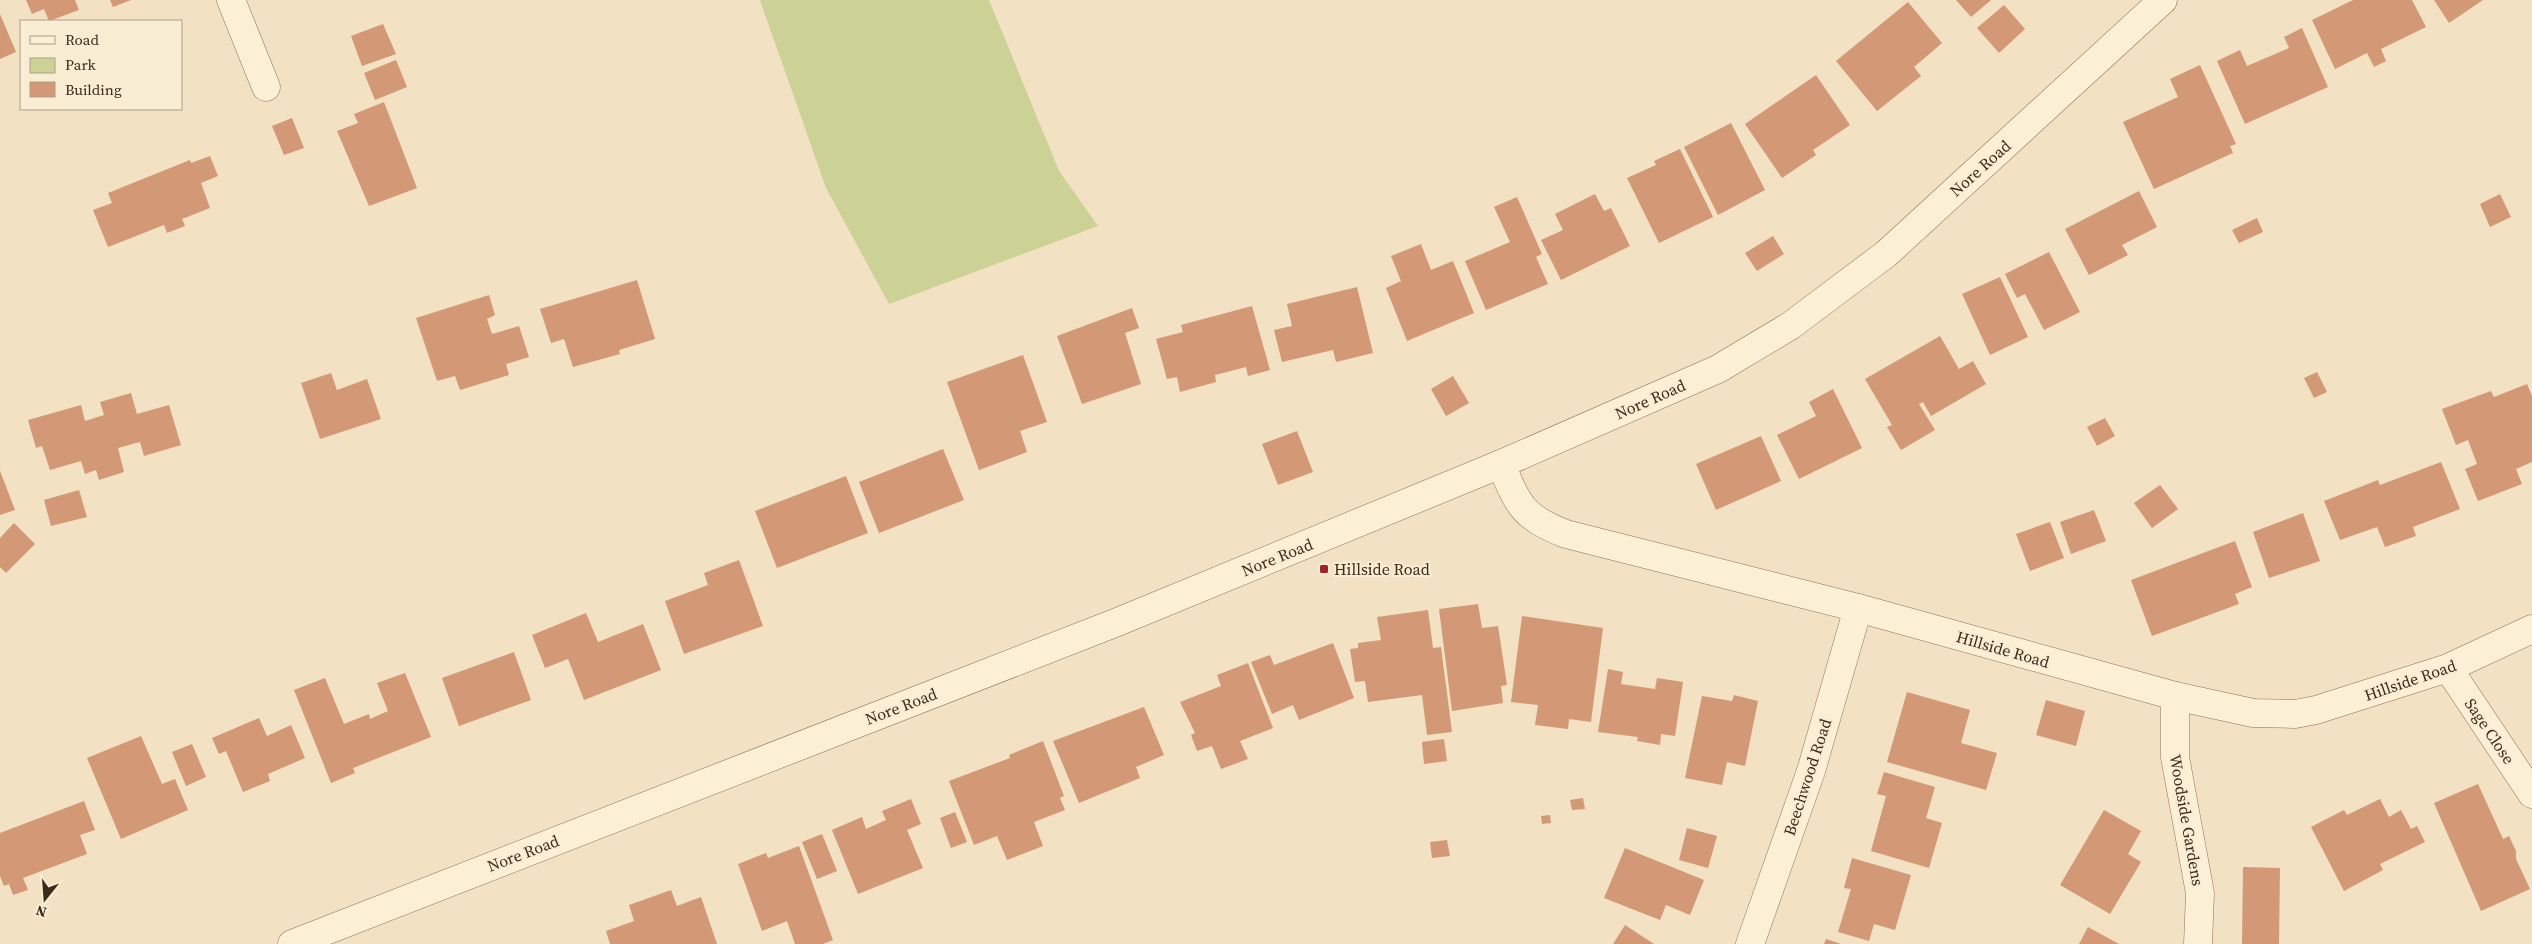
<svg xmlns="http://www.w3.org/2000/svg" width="2532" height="944" font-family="'Source Serif 4',serif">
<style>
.green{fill:#ccd195}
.building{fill:#d39875}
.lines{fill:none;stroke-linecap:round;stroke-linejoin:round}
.minor-casing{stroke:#8d7257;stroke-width:29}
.tertiary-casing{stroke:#8d7257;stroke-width:29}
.minor{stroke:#fbefd6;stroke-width:28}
.tertiary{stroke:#fbefd6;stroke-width:28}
.poi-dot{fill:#a12228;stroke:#f8ecd2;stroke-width:2}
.labels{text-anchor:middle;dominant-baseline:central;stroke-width:4.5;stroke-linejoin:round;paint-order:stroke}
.street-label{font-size:16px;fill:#3c2b1d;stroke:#f8ecd2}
.poi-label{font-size:16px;fill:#3c2b1d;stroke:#f8ecd2;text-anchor:start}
</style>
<rect width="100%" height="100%" fill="#f2e1c2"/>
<polygon class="green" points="760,0 989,0 1059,171 1098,226 889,304 826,188"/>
<g class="building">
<polygon points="26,0 75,0 79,10 49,21 44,9 32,14"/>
<polygon points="110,0 131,0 113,7"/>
<polygon points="1956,0 1991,0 1971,17"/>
<polygon points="2353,0 2412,0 2426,27 2381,49 2386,61 2374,67 2367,53 2335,69 2312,20"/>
<polygon points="2434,0 2483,0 2449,23"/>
<polygon points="1908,2 1942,43 1914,67 1921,76 1877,111 1836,61"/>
<polygon points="2004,5 2025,29 1999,53 1977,28"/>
<polygon points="0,14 16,52 0,59"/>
<polygon points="383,24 396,54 362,66 351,36"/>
<polygon points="2302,28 2328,87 2245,124 2217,61 2240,50 2247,66 2289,48 2284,37"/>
<polygon points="396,60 407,87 375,100 364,73"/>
<polygon points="2200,65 2236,144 2230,146 2233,153 2154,189 2123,122 2178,97 2170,79"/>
<polygon points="1816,75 1850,125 1813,150 1816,155 1782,178 1745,124"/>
<polygon points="384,102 417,188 369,206 337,131 358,123 354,114"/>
<polygon points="292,118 304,148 284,155 272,126"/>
<polygon points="1731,123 1765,190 1718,215 1684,147"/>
<polygon points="1680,149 1713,217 1659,243 1627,178 1656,165 1654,161"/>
<polygon points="210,156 218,176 201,183 210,208 182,219 185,226 167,233 164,225 108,247 93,210 112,203 108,193 190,160 191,163"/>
<polygon points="2139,191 2157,227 2122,245 2128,255 2089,275 2065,229"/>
<polygon points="1595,194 1604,211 1611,208 1630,246 1561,280 1541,240 1563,230 1555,214"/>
<polygon points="2500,194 2511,217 2490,227 2480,204"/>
<polygon points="1517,197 1542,254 1536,257 1548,284 1486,310 1465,261 1510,242 1494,207"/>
<polygon points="2257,218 2263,232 2239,243 2232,230"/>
<polygon points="1773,236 1784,254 1757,271 1745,253"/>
<polygon points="1421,244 1431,270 1453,261 1474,313 1407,341 1386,288 1401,281 1391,256"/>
<polygon points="2049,252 2080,312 2044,330 2025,294 2017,298 2005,274"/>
<polygon points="2000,277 2028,337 1990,355 1962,294"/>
<polygon points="637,280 655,339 619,350 620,354 573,367 564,339 551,343 540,309"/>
<polygon points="1357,287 1373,353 1336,362 1333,350 1282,362 1274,330 1292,326 1287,304"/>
<polygon points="489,295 495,315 487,319 492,334 519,326 529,357 506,364 509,375 460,390 455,376 437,381 416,318"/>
<polygon points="1252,306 1270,370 1248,376 1246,367 1215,375 1216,382 1180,392 1177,377 1167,379 1156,339 1183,332 1181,325"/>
<polygon points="1132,308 1139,328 1125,333 1141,384 1082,404 1057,336"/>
<polygon points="1940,336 1959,369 1973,361 1986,384 1931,416 1923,402 1919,404 1935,430 1901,450 1887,427 1892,425 1865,379"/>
<polygon points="1023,355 1047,422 1020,431 1027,452 979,470 947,382"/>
<polygon points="2317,372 2327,392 2314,398 2304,378"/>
<polygon points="331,373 337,390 367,379 381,419 320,439 301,383"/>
<polygon points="1453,376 1469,403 1446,416 1431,389"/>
<polygon points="2527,384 2532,396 2532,462 2516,469 2522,484 2478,501 2465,469 2477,464 2468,440 2456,445 2442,409 2491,391 2494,397"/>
<polygon points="1833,389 1862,448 1799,479 1777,435 1816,416 1809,402"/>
<polygon points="131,393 137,414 169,405 181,445 144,456 140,442 118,448 124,472 99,480 96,470 85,474 81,461 50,470 42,446 36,448 28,420 81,405 85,421 104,415 100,402"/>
<polygon points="2105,418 2115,436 2097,446 2087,427"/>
<polygon points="1297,431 1313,472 1278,485 1262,444"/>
<polygon points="1761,436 1781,481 1716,510 1696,464"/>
<polygon points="943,449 964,500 879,533 859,482"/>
<polygon points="2441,462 2460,509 2413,527 2416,536 2385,547 2377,527 2340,540 2324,501 2378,480 2380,485"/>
<polygon points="0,471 15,510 0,515"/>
<polygon points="846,476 868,533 777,568 755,511"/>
<polygon points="2160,485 2178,509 2152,528 2134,503"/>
<polygon points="79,490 87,517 51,526 44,500"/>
<polygon points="2094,510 2106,541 2071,554 2060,522"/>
<polygon points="2303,513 2320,561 2269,578 2253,532"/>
<polygon points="2050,522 2064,558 2030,571 2016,534"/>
<polygon points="14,523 35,544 6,573 0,567 0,538"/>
<polygon points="2235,541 2252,587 2235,594 2239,604 2152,636 2131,580"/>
<polygon points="739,560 763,626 684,654 665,601 708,585 704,573"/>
<polygon points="1478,604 1482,628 1498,626 1507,685 1501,686 1503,703 1452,711 1439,609"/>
<polygon points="1428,610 1433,648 1441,647 1452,732 1427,735 1422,695 1368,702 1365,681 1355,682 1350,649 1358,648 1358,643 1381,640 1377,617"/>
<polygon points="586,613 598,642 643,624 661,670 584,700 568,659 545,668 532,635"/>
<polygon points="1522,616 1603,628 1591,722 1569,719 1568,729 1535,725 1538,705 1511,702"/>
<polygon points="1333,643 1354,698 1299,720 1293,705 1272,714 1251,662 1270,655 1274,665"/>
<polygon points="514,652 531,700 459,726 442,678"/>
<polygon points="1248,663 1273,728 1240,741 1248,759 1221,769 1212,746 1197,751 1191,735 1195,733 1180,702 1221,686 1217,675"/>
<polygon points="1608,669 1623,672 1621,684 1655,689 1657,678 1683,682 1675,736 1661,734 1660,745 1637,741 1638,737 1598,732"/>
<polygon points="405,673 431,737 353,768 355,773 331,783 294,690 325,678 344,724 369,714 370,719 388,711 377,683"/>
<polygon points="1907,692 1970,710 1961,743 1997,753 1986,790 1887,762"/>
<polygon points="1734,695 1758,701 1745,766 1727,762 1722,785 1685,778 1702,696 1732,701"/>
<polygon points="2046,700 2085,711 2076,746 2036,735"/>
<polygon points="1144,707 1164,755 1136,767 1140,778 1079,803 1053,741"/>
<polygon points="259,718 267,736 291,725 305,758 268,774 270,781 243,792 226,751 219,754 212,738"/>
<polygon points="141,736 162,784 175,779 188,810 121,839 87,758"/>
<polygon points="1444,739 1447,761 1424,764 1422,742"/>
<polygon points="1043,741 1064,796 1060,798 1065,810 1034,822 1043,846 1007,860 997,836 974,845 949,781 1010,758 1009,755"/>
<polygon points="192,744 206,777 186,786 172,752"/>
<polygon points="1884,772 1935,787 1926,818 1942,823 1929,868 1871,851 1886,796 1877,794"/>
<polygon points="2478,784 2503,839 2509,836 2516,851 2516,859 2530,889 2481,911 2434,803"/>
<polygon points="1583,798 1585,809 1572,810 1570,800"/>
<polygon points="911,799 921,824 907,830 923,868 858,894 832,830 862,817 866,829 886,820 882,811"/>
<polygon points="2380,799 2389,817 2401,810 2411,829 2417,826 2425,842 2380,864 2383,870 2344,891 2311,827 2344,810 2347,815"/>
<polygon points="84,801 95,830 80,835 87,854 23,878 28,890 13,895 9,884 4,886 0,876 0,833"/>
<polygon points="2104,810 2141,831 2128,854 2141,862 2110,914 2060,885"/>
<polygon points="955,812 967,842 951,848 940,818"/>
<polygon points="1550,815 1551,823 1542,824 1541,816"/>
<polygon points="1687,828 1717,836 1708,868 1679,860"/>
<polygon points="822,834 837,871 817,879 802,842"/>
<polygon points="1447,840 1450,856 1432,858 1430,842"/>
<polygon points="799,846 833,940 823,944 795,944 787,921 762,931 738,864 766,853 768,858"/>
<polygon points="1625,848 1704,880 1690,915 1666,905 1660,920 1604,898"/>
<polygon points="1852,858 1911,875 1895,930 1874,924 1869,941 1838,932 1851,889 1844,888"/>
<polygon points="2243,867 2280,868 2279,944 2242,944"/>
<polygon points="671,890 677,906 701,897 717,944 610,944 606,931 634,921 629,905"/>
<polygon points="1625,925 1654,944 1613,944"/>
<polygon points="2088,927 2119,944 2079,944"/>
<polygon points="1826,939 1841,944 1824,944"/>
</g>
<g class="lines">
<defs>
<g id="minor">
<polyline points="231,0 266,87"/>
<path d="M1501 464C1518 505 1523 518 1566 534L1858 608 2175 696 2253 713 2295 714 2316 710 2448 668 2532 629"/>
<polyline points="2448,668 2532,794"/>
<polyline points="2175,696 2175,757 2200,893 2198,944"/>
<polyline points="1750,944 1811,771 1858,608"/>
</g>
<polyline id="tertiary" points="292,944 1115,623 1501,464 1718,369 1790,326 1886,254 2163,0"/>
</defs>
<use href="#minor" class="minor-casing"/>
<use href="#tertiary" class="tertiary-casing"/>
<use href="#minor" class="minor"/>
<use href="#tertiary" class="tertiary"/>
</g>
<rect class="poi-dot" x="1319" y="564" width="10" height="10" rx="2.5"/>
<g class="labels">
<g class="street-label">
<text transform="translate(1980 168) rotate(-42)">Nore Road</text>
<text transform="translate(1650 399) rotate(-24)">Nore Road</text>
<text transform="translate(1277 557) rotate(-22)">Nore Road</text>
<text transform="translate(2003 649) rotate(16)">Hillside Road</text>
<text transform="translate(2410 680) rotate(-19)">Hillside Road</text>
<text transform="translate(901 706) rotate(-21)">Nore Road</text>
<text transform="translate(2490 731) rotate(56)">Sage Close</text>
<text transform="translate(1807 777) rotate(-72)">Beechwood Road</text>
<text transform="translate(2187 820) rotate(80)">Woodside Gardens</text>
<text transform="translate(523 853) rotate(-21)">Nore Road</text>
</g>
<g class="poi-label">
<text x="1334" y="569">Hillside Road</text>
</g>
</g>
<rect x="20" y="20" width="162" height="90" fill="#f8ecd2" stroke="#ad9f8a"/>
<rect x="30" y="36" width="25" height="8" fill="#fbefd6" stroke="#ad9f8a"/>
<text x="65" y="45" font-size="15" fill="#3c2b1d">Road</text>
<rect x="30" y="58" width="25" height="15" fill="#ccd195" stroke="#ad9f8a"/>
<text x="65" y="70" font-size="15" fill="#3c2b1d">Park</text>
<rect x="30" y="82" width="25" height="15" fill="#d39875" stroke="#ad9f8a"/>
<text x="65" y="95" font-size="15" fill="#3c2b1d">Building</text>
<g transform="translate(45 899) rotate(197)" stroke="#f8ecd2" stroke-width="4" paint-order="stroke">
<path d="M0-4L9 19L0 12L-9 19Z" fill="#3c2b1d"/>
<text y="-8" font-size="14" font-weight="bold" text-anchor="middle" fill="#3c2b1d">N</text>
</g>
</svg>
